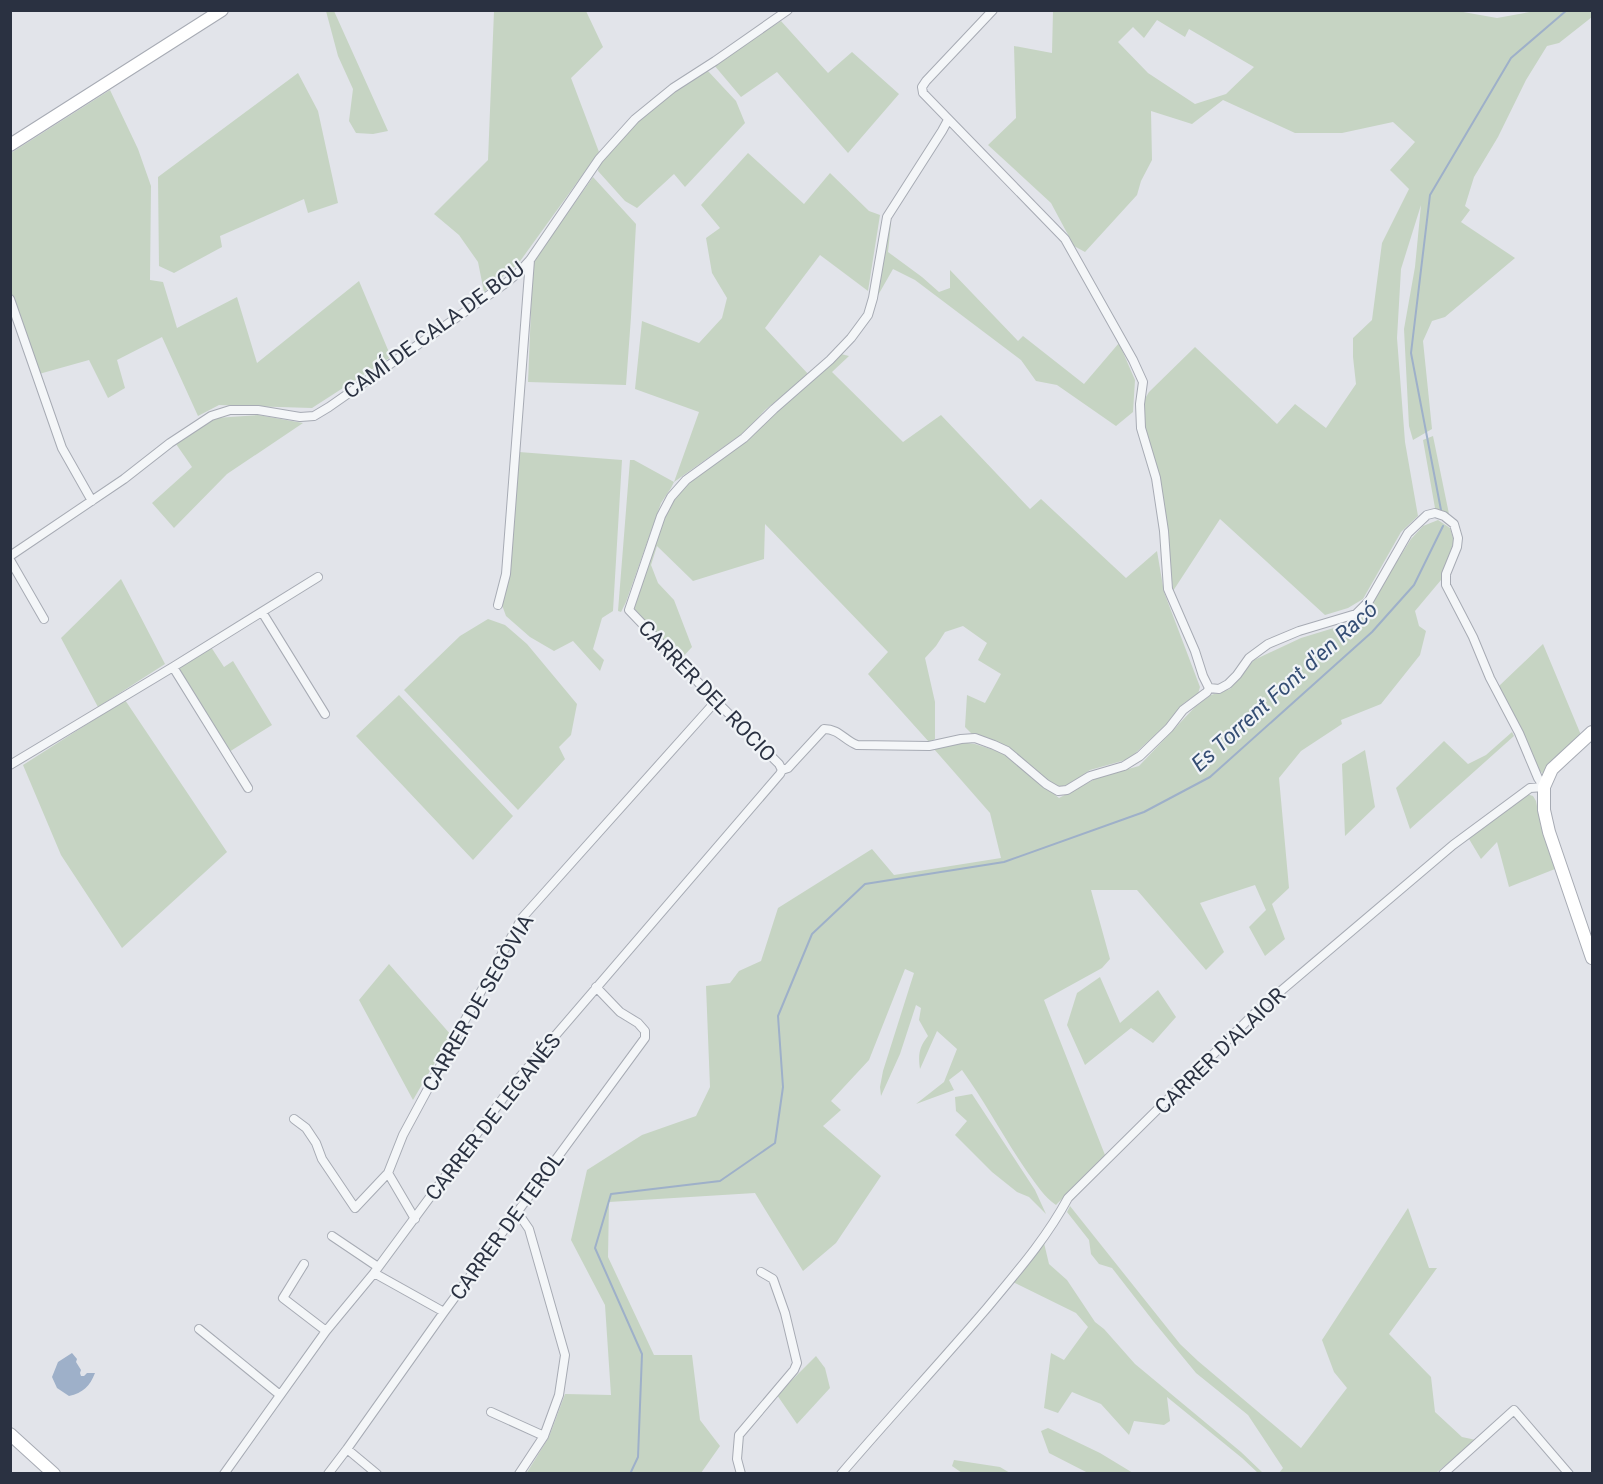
<svg xmlns="http://www.w3.org/2000/svg" width="1603" height="1484" font-family="Roboto,sans-serif">
  <style>
    .green { fill: #c6d4c3; fill-rule: evenodd }
    .water { fill: #9eb0c9 }
    .lines { fill: none; stroke-linecap: round; stroke-linejoin: round }
    .stream { stroke: #9eb0c9; stroke-width: 2 }
    .street-casing { stroke: #a7abb4; stroke-width: 10 }
    .secondary-casing { stroke: #a7abb4; stroke-width: 14 }
    .street { stroke: #f4f6f8; stroke-width: 8 }
    .secondary { stroke: #fff; stroke-width: 12 }
    .labels { text-anchor: middle; stroke-width: 4.5; stroke-linejoin: round; paint-order: stroke }
    .street-label { font-size: 21px; fill: #2a3141; stroke: #f1f4f7 }
    .water-label { font-size: 22px; font-style: italic; fill: #354e74; stroke: #f1f4f7 }
  </style>
  <rect width="100%" height="100%" fill="#e2e4ea"/>
  <path class="green" d="M1452 10 1497 18 1535 11H1592V17L1559 43 1547 46 1526 80 1498 137 1474 177 1465 206 1470 210 1461 222 1515 258 1445 317 1432 321 1423 341 1432 429 1413 440 1409 426 1404 329 1415 267 1421 205 1401 269 1397 338 1405 442 1418 516 1401 532 1363 599 1348 608 1325 615 1220 519 1173 591 1166 524 1145 432 1143 402 1149 392 1195 347 1277 424 1295 404 1326 428 1356 384 1353 357V338L1372 320 1382 243 1409 189 1390 170 1415 142 1393 122 1342 133H1295L1223 100 1192 124 1151 111 1152 160 1141 181 1137 195 1085 252 1074 246 1051 203 988 145 1016 118 1014 46 1052 53 1053 11ZM1157 20 1185 37 1189 29 1254 67 1226 94 1195 104 1148 73 1118 42 1133 27 1144 38Z
    M326 11H334L388 131 373 134 356 133 349 121 353 89 338 56Z
    M494 11H586L603 47 571 78 599 152 518 264 484 292 478 262 459 235 434 214 488 160Z
    M781 21 828 73 852 52 899 94 848 153 777 72 741 97 714 65Z
    M707 70 736 101 745 123 685 187 674 174 637 208 625 201 598 171 599 164 636 122 673 93Z
    M298 73 318 111 338 203 308 213 304 199 220 236 222 247 174 273 159 266 158 177Z
    M110 90 138 149 151 186 150 280 163 282 177 328 237 297 257 363 359 281 391 357 312 408 219 405 198 416 162 337 117 360 125 388 108 398 89 360 39 374 11 293V153Z
    M748 153 804 204 830 173 869 211 880 215 868 291 820 255 765 328 809 375 765 410 746 431 674 482 671 488 661 503 626 602 621 612 618 611 630 460H634L674 482 699 412 635 389 642 321 699 343 722 318 727 298 712 273 706 238 720 228 701 205Z
    M593 177 636 224 631 317 626 385 528 382 533 262Z
    M889 221 891 223 888 252 922 277 939 292 950 288V270L1018 341 1023 336 1084 384 1119 343 1135 380 1133 412 1116 426 1057 385 1036 381 1021 360 915 280 893 269 877 297Z
    M841 354 849 356 832 372 903 442 941 415 1030 509 1041 499 1126 578 1157 551 1164 592 1200 687 1198 694 1184 703 1170 721 1129 759 1090 770 1070 784 1059 787 1044 779 1018 755 972 734 965 727 967 695 985 703 1001 674 978 660 987 643 963 626 945 632 936 646 925 658 935 702V739L929 742 868 674 888 652 765 524 764 559 693 581 657 546 651 565 658 583 674 600 692 647 680 660 633 609 661 524 673 500 688 483 746 441 776 412Z
    M258 415 303 423 227 474 174 528 152 503 192 467 176 444 216 418Z
    M1433 436 1449 514 1435 508 1423 440Z
    M519 452 622 460 613 611 602 618 593 649 604 660 600 671 573 641 554 651 530 637 506 616 502 605Z
    M1438 520 1450 528 1454 541 1441 580 1415 611 1419 626 1426 631 1420 655 1381 704 1341 720 1342 724 1301 751 1279 778 1289 888 1272 904 1285 939 1265 956 1249 927 1266 910 1255 885 1200 903 1224 952 1206 970 1137 890H1091L1110 959 1102 968 1044 1000 1105 1155 1056 1205C1044 1197 1037 1185 1028 1173 1005 1140 986 1103 962 1070L949 1080 954 1090 916 1104 944 1082 957 1049 937 1031 920 1069C918 1055 919 1047 928 1036L919 1020 921 1008 916 1005 900 1054 881 1096 880 1087 883 1071 914 973 905 969 869 1060 831 1101 841 1110 823 1126 881 1176 836 1243 803 1271 755 1193 609 1202 608 1257 654 1355H692L700 1420 720 1446 701 1473 526 1474 549 1437 565 1394 611 1395 605 1305 571 1240 587 1170 642 1135 696 1116 710 1087 706 986 730 983 739 971 761 961 778 908 872 849 894 875 1001 858 990 813 934 749 960 742 975 744 1003 753 1059 798 1099 777 1139 766 1195 707 1211 695 1230 689 1254 660 1301 638 1360 620 1411 539 1423 526Z
    M121 579 165 664 98 707 61 638Z
    M488 619 505 625 527 644 577 704 571 735 559 747 565 759 518 810 404 690 460 636Z
    M1543 644 1581 735 1554 761 1543 774 1535 766 1499 686Z
    M211 647 224 667 233 661 272 725 229 752 177 668Z
    M399 695 513 816 473 860 356 736Z
    M125 700 227 852 122 948 61 855 23 765Z
    M1512 732 1514 736 1410 829 1396 788 1444 741 1468 764 1486 755Z
    M1365 750 1375 807 1345 836 1342 764Z
    M1527 794 1533 796 1536 801 1541 827 1555 869 1509 887 1497 842 1481 859 1469 839Z
    M389 964 451 1035 413 1100 359 1000Z
    M1100 977 1120 1023 1158 990 1176 1017 1153 1043 1131 1028 1085 1065 1067 1025 1077 993Z
    M972 1094 1035 1190 1046 1214 1029 1197 1017 1192 992 1172 955 1135 967 1121 956 1111 955 1097Z
    M1070 1206 1180 1344 1198 1361 1301 1448 1347 1388 1334 1372 1322 1340 1408 1208 1429 1268H1437L1389 1334 1431 1377 1435 1412 1462 1437 1476 1440 1436 1473H1279L1283 1468 1248 1415 1196 1373 1154 1322 1112 1268 1099 1264 1091 1254 1089 1240 1067 1212Z
    M1044 1243 1049 1264 1067 1280 1095 1322 1104 1329 1135 1364 1241 1452 1263 1473H1258L1242 1458 1167 1397 1170 1421 1164 1425 1134 1421 1129 1435 1101 1404 1072 1392 1058 1413 1044 1408 1051 1353 1064 1360 1088 1327 1076 1313 1013 1282Z
    M816 1356 825 1368 830 1388 797 1424 777 1395Z
    M1048 1428 1100 1453 1133 1473H1088L1049 1453 1041 1431Z
    M954 1460 1000 1467 1010 1473H962L952 1466Z"/>
  <path class="water" d="M72 1353 77 1359 76 1362 81 1370 80 1373 81 1376H84L87 1373H95C90 1386 83 1393 69 1396L57 1388 52 1377 58 1362Z"/>
  <g class="lines">
    <path class="stream" d="M1441 510 1411 353 1430 195 1511 58 1567 10
      M630 1474 638 1457 642 1354 595 1248 611 1194 720 1181 775 1143 783 1087 778 1016 812 934 865 884 1004 862 1144 812 1210 777 1372 632 1414 585 1443 526"/>
    <g class="street-casing">
      <path id="street" d="M993 10 926 81 922 87 923 93 1065 239 1133 360 1143 382 1140 404 1141 428 1156 478 1164 531 1168 589 1195 651 1203 676 1209 688 1219 689 1228 684 1237 675 1249 658 1268 644 1299 631 1356 614 1369 601 1408 533 1427 515 1435 513 1444 516 1454 524 1458 538 1457 547 1446 574V585L1473 637 1490 678 1519 733 1538 778 1544 787
        M10 299 62 448 92 501
        M10 556 124 479 170 443 211 416 230 410H258L300 417 314 416 329 407 506 283 518 273 530 260 599 159 635 119 673 88 715 61 788 10
        M10 560 44 619
        M498 605 506 574 530 260
        M262 612 325 714
        M173 667 248 788
        M10 765 173 667 318 577
        M782 770 788 768 824 729C839 729 844 740 857 745L929 746 961 739 975 738 994 745 1007 751 1046 784 1058 791 1067 790 1090 776 1124 766 1140 756 1169 728 1183 710 1207 692 1209 688
        M294 1119 306 1128 316 1143 322 1159 355 1208 388 1173 403 1135 465 1020 522 918 716 701
        M388 1173 415 1219
        M516 1213 520 1216 529 1229 565 1355 559 1395 544 1436 519 1474
        M332 1236 378 1267
        M304 1264 283 1298 326 1331
        M374 1273 444 1312
        M199 1329 280 1395
        M491 1412 544 1436
        M347 1449 377 1474
        M224 1474 326 1331 374 1273 512 1086 780 774 782 770 779 764 716 701 629 610 661 516 671 497 686 480 744 438 774 409 830 360 851 338 868 315 873 298 887 217 942 131 948 120
        M328 1474 347 1449 444 1312 645 1038V1031L638 1023 620 1012 596 987
        M741 1474 737 1459 739 1435 794 1370 797 1363 785 1313 773 1279 761 1272
        M841 1474C889 1418 939 1364 987 1308 1016 1273 1046 1239 1068 1198L1256 1012 1453 845 1530 788 1544 787
        M1443 1474 1514 1410 1569 1474"/>
    </g>
    <g class="secondary-casing">
      <path id="secondary" d="M10 145 222 10
        M1592 732 1552 769 1544 787V810L1549 832 1592 958
        M10 1434 54 1474"/>
    </g>
    <use href="#street" class="street"/>
    <use href="#secondary" class="secondary"/>
  </g>
  <g class="labels">
    <g class="street-label">
      <text transform="translate(434 330) rotate(-36)" y="7">CAMÍ DE CALA DE BOU</text>
      <text transform="translate(707 691) rotate(46)" y="7">CARRER DEL ROCIO</text>
      <text transform="translate(478 1003) rotate(-60)" y="7">CARRER DE SEGÒVIA</text>
      <text transform="translate(1220 1051) rotate(-44)" y="7">CARRER D'ALAIOR</text>
      <text transform="translate(493 1117) rotate(-52)" y="7">CARRER DE LEGANÉS</text>
      <text transform="translate(507 1226) rotate(-54)" y="7">CARRER DE TEROL</text>
    </g>
    <g class="water-label">
      <text transform="translate(1284 686) rotate(-42)" y="8">Es Torrent Font d'en Racó</text>
    </g>
  </g>
  <rect width="1603" height="1484" fill="none" stroke="#2a3141" stroke-width="24"/>
</svg>
